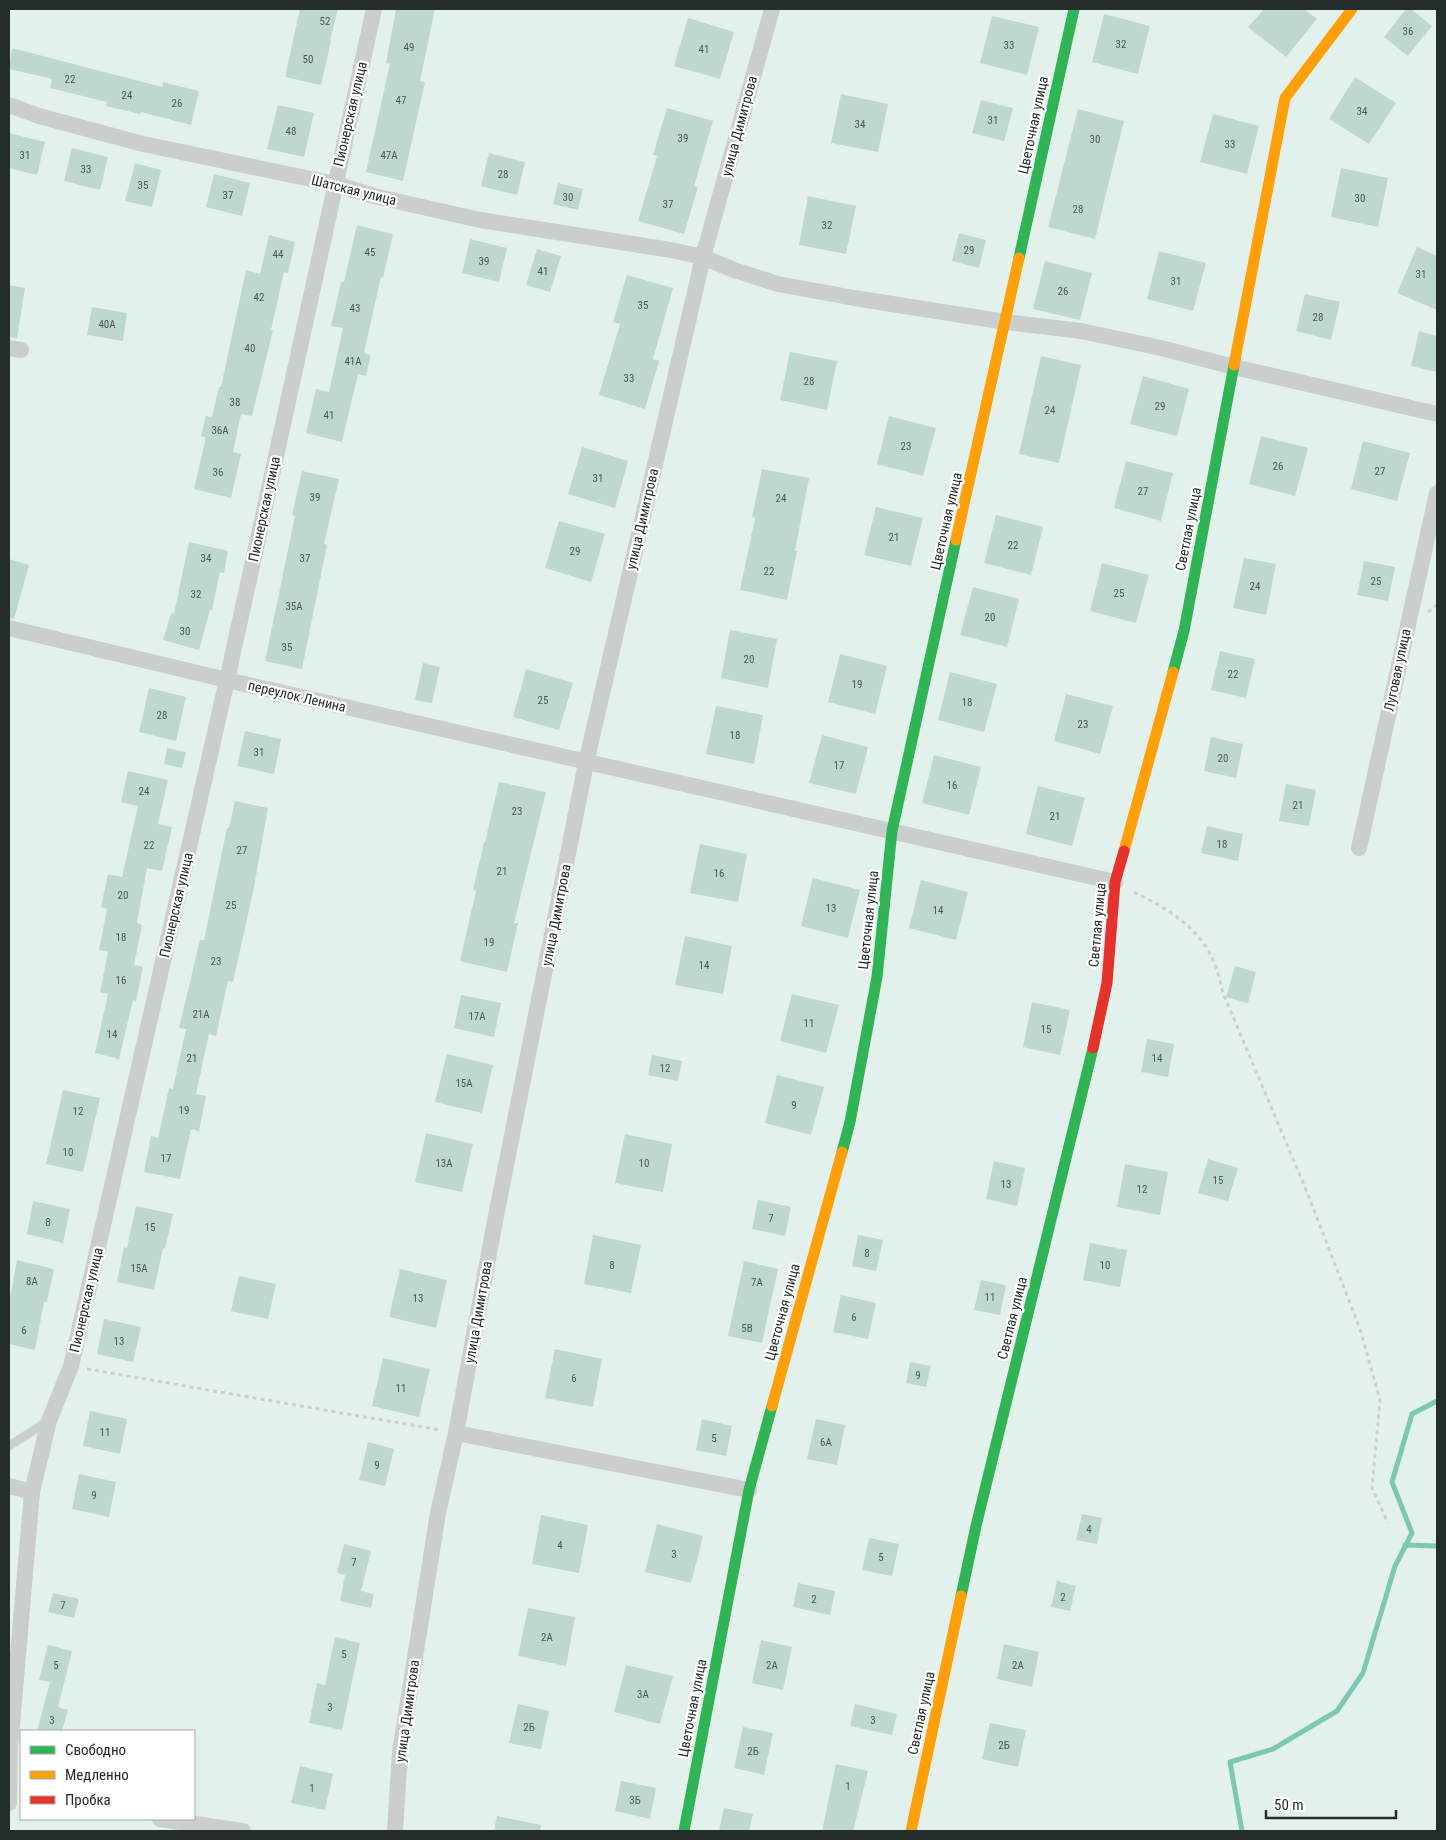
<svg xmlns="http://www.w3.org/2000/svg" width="1446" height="1840" font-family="'Roboto Condensed',sans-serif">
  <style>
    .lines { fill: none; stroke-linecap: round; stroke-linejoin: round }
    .stream { stroke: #7dc8b3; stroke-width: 5 }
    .building { fill: #bed8d0 }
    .path { stroke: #cacfcd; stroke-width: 3; stroke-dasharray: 4 4; stroke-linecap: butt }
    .lane { stroke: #cacecc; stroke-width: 9 }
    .street { stroke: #cacecc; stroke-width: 16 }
    .fast { stroke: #30b455; stroke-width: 11 }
    .slow { stroke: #ff9f0a; stroke-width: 11 }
    .jam { stroke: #e5322d; stroke-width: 11 }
    .labels { text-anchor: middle; stroke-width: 4.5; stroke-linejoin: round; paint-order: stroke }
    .number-label { font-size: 11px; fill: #4a5854 }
    .street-label { font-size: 14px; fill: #232d2a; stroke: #fff }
  </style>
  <rect width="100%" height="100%" fill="#e3f1ec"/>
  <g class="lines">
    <path class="stream" d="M1405 1545 1437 1546
      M1242 1831 1230 1762 1273 1749 1337 1711 1363 1673 1395 1566 1412 1533 1392 1482 1412 1414 1437 1401"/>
  </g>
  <path class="building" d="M300 9H338L330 41H331L321 85 285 77Z
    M396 9H435L420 81 425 82 403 181 366 172 390 64 386 63Z
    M1264 9H1304L1317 19 1286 57 1248 27Z
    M1406 9H1411L1432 26 1408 56 1384 37Z
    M1104 14 1150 26 1138 74 1092 62Z
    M992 16 1039 27 1027 75 980 63Z
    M688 18 734 32 720 79 674 66Z
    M12 48 162 87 163 82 199 91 191 125 141 112 140 114 106 106 107 102 50 88 52 79 9 69Z
    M1355 77 1396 103 1369 144 1329 119Z
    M841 94 888 104 878 152 831 143Z
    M981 100 1013 108 1004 141 972 133Z
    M278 105 314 113 304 157 267 149Z
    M667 108 713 121 694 186 698 187 684 234 638 221 657 156 653 155Z
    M1078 109 1124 121 1095 239 1048 227Z
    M1213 114 1259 126 1247 174 1200 162Z
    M9 133 45 142 37 175 9 168Z
    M72 148 108 157 100 190 64 181Z
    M489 153 525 162 517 195 481 186Z
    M135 163 161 170 152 207 125 201Z
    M1341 168 1388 178 1378 227 1331 217Z
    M214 174 250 183 242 216 206 207Z
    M558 183 583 189 578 210 553 204Z
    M808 196 856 206 846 254 799 245Z
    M357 225 393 234 383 278 381 277 364 353 371 355 366 376 358 374 342 442 306 433 316 389 329 392 343 328 331 326 341 282H344Z
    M959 233 986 240 979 268 952 261Z
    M269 235 295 242 288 273 284 272 271 330H273L252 416 241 414 233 452 241 454 231 498 194 489 206 437 201 436 206 416 212 417 219 387H221L246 270 260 274Z
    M470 239 507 248 499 282 462 273Z
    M1417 247 1437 256V310L1397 293Z
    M537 249 561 256 550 292 526 285Z
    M1159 251 1206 263 1193 311 1147 299Z
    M1045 261 1092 273 1080 320 1033 309Z
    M627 275 673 288 653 359 659 361 645 409 599 395 620 324 613 322Z
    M9 285 25 288 17 338 9 337Z
    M1305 294 1340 302 1331 340 1296 331Z
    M92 307 127 313 123 341 87 335Z
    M1419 331 1437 336V372L1411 366Z
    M790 352 837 361 827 410 780 400Z
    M1041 356 1081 365 1059 463 1019 454Z
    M1143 376 1189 389 1177 436 1130 424Z
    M889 416 936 428 923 476 877 464Z
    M1261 436 1308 448 1295 496 1249 484Z
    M1363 441 1410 453 1397 501 1351 489Z
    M582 447 628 461 615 508 568 494Z
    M1126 461 1173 473 1161 521 1114 508Z
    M762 469 809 478 795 551H797L787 600 740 590 755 518 752 517Z
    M302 471 339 479 324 544 327 545 302 669 265 661 295 516 292 515Z
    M876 507 923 518 911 566 864 555Z
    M996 515 1043 527 1031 575 984 563Z
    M559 521 605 534 591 582 545 568Z
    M189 542 228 551 224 573 220 572 212 610H210L199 650 163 640 171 613 174 614Z
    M1244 558 1276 564 1266 615 1233 608Z
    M9 559 29 565 14 619 9 618Z
    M1364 561 1395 567 1388 601 1357 595Z
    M1102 563 1149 575 1136 623 1090 611Z
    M973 587 1019 599 1007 647 960 635Z
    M730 630 777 639 768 688 721 678Z
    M1220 651 1255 659 1246 698 1211 690Z
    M840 654 887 666 875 714 828 702Z
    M423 663 440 667 432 703 415 700Z
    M526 669 573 683 559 730 513 717Z
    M950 672 997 684 984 732 938 720Z
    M149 688 186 697 176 741 139 732Z
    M1066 694 1113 706 1100 754 1054 741Z
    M716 706 763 715 754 764 706 754Z
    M245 731 281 739 274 774 237 766Z
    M822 735 868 747 856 794 809 783Z
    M1211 737 1243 744 1236 778 1204 771Z
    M167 748 186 752 182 768 164 764Z
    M934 755 981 767 969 815 922 803Z
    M128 771 168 780 158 824 172 827 162 871 147 868 137 923 142 925 134 965 143 967 136 1001 133 1000 119 1059 95 1053 108 994 100 992 108 952 99 950 107 909 101 907 108 874 122 877 138 806 121 802Z
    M499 782 546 792 514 923H518L507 972 460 961 476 891 473 890 484 842H485Z
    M1286 784 1316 790 1309 826 1279 821Z
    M1038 786 1085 798 1072 846 1026 834Z
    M235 801 268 808 253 892 233 982 228 981 216 1036 209 1034 196 1094 206 1096 199 1131 191 1129 180 1179 144 1172 151 1136 158 1138 169 1088 173 1089 186 1029 179 1028 200 940H204L227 828H229Z
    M1207 826 1243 834 1238 861 1201 853Z
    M700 844 747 854 738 902 690 893Z
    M813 878 860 890 848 938 801 926Z
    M921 880 968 892 956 940 909 928Z
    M685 936 732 946 723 994 675 985Z
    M1235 966 1256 972 1248 1003 1226 997Z
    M792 994 839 1005 826 1053 780 1041Z
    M461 995 501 1003 494 1037 454 1028Z
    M1032 1002 1070 1010 1060 1055 1023 1047Z
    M1147 1039 1174 1044 1168 1077 1141 1072Z
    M447 1054 493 1065 482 1113 435 1102Z
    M652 1055 682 1061 678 1081 648 1075Z
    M777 1075 824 1087 811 1135 765 1123Z
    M63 1090 100 1098 83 1172 46 1164Z
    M426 1133 473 1144 462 1192 415 1182Z
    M625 1134 672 1144 663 1192 615 1183Z
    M1208 1159 1238 1168 1228 1201 1198 1193Z
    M994 1161 1025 1168 1017 1206 986 1199Z
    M1125 1164 1168 1172 1160 1215 1117 1207Z
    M758 1200 791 1207 785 1236 752 1229Z
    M33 1201 70 1209 63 1243 27 1234Z
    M136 1206 173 1214 165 1249 163 1248 154 1290 117 1282 124 1247 127 1248Z
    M593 1235 641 1245 631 1293 584 1284Z
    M858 1235 883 1240 876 1271 852 1266Z
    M1090 1243 1127 1250 1120 1287 1083 1280Z
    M17 1260 54 1269 47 1302H44L35 1350 9 1344V1304Z
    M744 1261 778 1269 762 1343 728 1336Z
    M400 1269 447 1280 436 1328 389 1317Z
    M239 1276 276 1284 268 1319 231 1311Z
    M981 1280 1006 1285 1000 1315 974 1310Z
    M841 1295 876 1303 868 1339 833 1332Z
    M104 1319 141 1327 133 1362 97 1354Z
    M555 1349 602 1359 593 1407 545 1398Z
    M383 1358 430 1369 419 1417 372 1406Z
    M910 1362 931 1366 926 1387 906 1383Z
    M90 1411 127 1419 120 1454 83 1446Z
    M702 1419 732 1426 726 1456 696 1450Z
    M816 1419 845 1425 837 1465 807 1459Z
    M368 1442 394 1449 385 1486 359 1480Z
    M79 1474 116 1482 109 1517 72 1509Z
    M1082 1514 1102 1518 1097 1544 1076 1540Z
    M541 1515 588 1525 579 1573 532 1564Z
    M657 1524 703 1536 691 1583 645 1572Z
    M869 1538 899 1544 892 1576 862 1570Z
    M344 1544 371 1551 361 1591 374 1594 371 1608 340 1601 345 1575 337 1573Z
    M1057 1581 1076 1586 1070 1611 1051 1607Z
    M798 1583 835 1591 830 1615 793 1607Z
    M53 1593 79 1599 74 1618 48 1612Z
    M528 1608 575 1617 566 1666 518 1656Z
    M335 1637 360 1643 342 1730 309 1723 317 1683 325 1685Z
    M761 1640 792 1647 783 1690 752 1683Z
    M1004 1644 1039 1652 1032 1687 997 1679Z
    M48 1645 72 1651 58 1707 68 1710 62 1731H37L50 1682 39 1680Z
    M626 1665 673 1676 660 1724 614 1712Z
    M518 1704 549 1711 541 1749 509 1743Z
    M855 1704 897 1714 892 1735 850 1726Z
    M990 1723 1026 1730 1018 1767 982 1759Z
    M743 1727 773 1733 764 1775 734 1768Z
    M836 1764 868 1771 853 1831H822Z
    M300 1766 333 1774 325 1810 291 1803Z
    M621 1781 656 1788 650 1819 615 1811Z
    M724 1808 753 1814 749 1831H719Z
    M497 1816 541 1825 540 1831H494Z"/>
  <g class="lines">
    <path class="path" d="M1428 612 1437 605
      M1134 892C1166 908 1198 926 1213 960 1218 970 1220 982 1223 993L1307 1192 1360 1329 1380 1400 1372 1488 1388 1523
      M87 1369 440 1430"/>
    <path class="lane" d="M9 1446 48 1421"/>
    <path class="street" d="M9 105 39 116 143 144 335 184 374 196 480 220 671 250 703 257 734 270 778 284 854 298 1006 322 1081 331 1161 348 1234 367 1437 414
      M9 348 21 350
      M9 628 227 680 1115 882
      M1359 848 1437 493
      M456 1433 749 1490
      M9 1486 32 1492
      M9 1803 10 1748 32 1492 49 1421 71 1366 227 680 374 9
      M160 1819 243 1831
      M395 1831 400 1752 438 1513 456 1433 494 1226 586 763 703 257 772 9"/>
    <path class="fast" d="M1019 258 1074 9
      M1173 672 1184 631 1234 365
      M842 1152 850 1122 877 977 892 831 956 540
      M961 1596 976 1526 1093 1048
      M684 1831 749 1490 772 1406"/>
    <path class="slow" d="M1234 365 1285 98 1352 9
      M956 540 1019 258
      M1124 851 1173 672
      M772 1406 842 1152
      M911 1831 961 1596"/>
    <path class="jam" d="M1093 1048 1107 983 1115 882 1124 851"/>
  </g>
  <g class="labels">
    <g class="number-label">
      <text x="325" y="25">52</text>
      <text x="1408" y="35">36</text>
      <text x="1121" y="48">32</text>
      <text x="1009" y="49">33</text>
      <text x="409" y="51">49</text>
      <text x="704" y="53">41</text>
      <text x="308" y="63">50</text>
      <text x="70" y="83">22</text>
      <text x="127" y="99">24</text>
      <text x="401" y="104">47</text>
      <text x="177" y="107">26</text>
      <text x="1362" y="115">34</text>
      <text x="993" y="124">31</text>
      <text x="860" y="128">34</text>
      <text x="291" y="135">48</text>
      <text x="683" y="142">39</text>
      <text x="1095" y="143">30</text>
      <text x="1230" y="148">33</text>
      <text x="25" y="159">31</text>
      <text x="389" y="159">47А</text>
      <text x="86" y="173">33</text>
      <text x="503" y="178">28</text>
      <text x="143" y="189">35</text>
      <text x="228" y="199">37</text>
      <text x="568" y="201">30</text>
      <text x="1360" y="202">30</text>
      <text x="668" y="208">37</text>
      <text x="1078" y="213">28</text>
      <text x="827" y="229">32</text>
      <text x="969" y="254">29</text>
      <text x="370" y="256">45</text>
      <text x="278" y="258">44</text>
      <text x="484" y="265">39</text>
      <text x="543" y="275">41</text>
      <text x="1421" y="278">31</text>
      <text x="1176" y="285">31</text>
      <text x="1063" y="295">26</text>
      <text x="259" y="301">42</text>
      <text x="643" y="309">35</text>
      <text x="355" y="312">43</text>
      <text x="1318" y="321">28</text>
      <text x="107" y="328">40А</text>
      <text x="250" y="352">40</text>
      <text x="353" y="365">41А</text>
      <text x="629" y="382">33</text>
      <text x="809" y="385">28</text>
      <text x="235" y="406">38</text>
      <text x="1160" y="410">29</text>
      <text x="1050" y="414">24</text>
      <text x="329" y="419">41</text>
      <text x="220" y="434">36А</text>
      <text x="906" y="450">23</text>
      <text x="1278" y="470">26</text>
      <text x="1380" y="475">27</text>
      <text x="218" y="476">36</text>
      <text x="598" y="482">31</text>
      <text x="1143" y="495">27</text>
      <text x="315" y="501">39</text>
      <text x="781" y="502">24</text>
      <text x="894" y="541">21</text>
      <text x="1013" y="549">22</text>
      <text x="575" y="555">29</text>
      <text x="206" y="562">34</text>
      <text x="305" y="562">37</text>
      <text x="769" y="575">22</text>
      <text x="1376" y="585">25</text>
      <text x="1255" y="590">24</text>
      <text x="1119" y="597">25</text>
      <text x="196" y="598">32</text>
      <text x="294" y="610">35А</text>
      <text x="990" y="621">20</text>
      <text x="185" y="635">30</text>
      <text x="287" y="651">35</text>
      <text x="749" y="663">20</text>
      <text x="1233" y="678">22</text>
      <text x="857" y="688">19</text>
      <text x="543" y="704">25</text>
      <text x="967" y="706">18</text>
      <text x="162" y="719">28</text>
      <text x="1083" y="728">23</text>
      <text x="735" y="739">18</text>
      <text x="259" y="756">31</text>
      <text x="1223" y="762">20</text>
      <text x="839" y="769">17</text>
      <text x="952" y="789">16</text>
      <text x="144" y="795">24</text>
      <text x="1298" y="809">21</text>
      <text x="517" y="815">23</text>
      <text x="1055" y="820">21</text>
      <text x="1222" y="848">18</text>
      <text x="149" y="849">22</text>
      <text x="242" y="854">27</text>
      <text x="502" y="875">21</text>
      <text x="719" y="877">16</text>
      <text x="123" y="899">20</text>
      <text x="231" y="909">25</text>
      <text x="831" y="912">13</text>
      <text x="938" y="914">14</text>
      <text x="121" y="941">18</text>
      <text x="489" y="946">19</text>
      <text x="216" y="965">23</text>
      <text x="704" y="969">14</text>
      <text x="121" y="984">16</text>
      <text x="201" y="1018">21А</text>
      <text x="477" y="1020">17А</text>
      <text x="809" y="1027">11</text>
      <text x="1046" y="1033">15</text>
      <text x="112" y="1038">14</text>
      <text x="192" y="1062">21</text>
      <text x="1157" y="1062">14</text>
      <text x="665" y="1072">12</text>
      <text x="464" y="1087">15А</text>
      <text x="794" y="1109">9</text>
      <text x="184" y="1114">19</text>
      <text x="78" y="1115">12</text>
      <text x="68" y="1156">10</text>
      <text x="166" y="1162">17</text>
      <text x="444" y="1167">13А</text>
      <text x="644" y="1167">10</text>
      <text x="1218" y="1184">15</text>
      <text x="1006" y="1188">13</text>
      <text x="1142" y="1193">12</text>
      <text x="771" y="1222">7</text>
      <text x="48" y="1226">8</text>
      <text x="150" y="1231">15</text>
      <text x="867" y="1257">8</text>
      <text x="612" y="1269">8</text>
      <text x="1105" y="1269">10</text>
      <text x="139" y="1272">15А</text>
      <text x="32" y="1285">8А</text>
      <text x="757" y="1286">7А</text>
      <text x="990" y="1301">11</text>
      <text x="418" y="1302">13</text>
      <text x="854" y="1321">6</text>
      <text x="747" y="1332">5В</text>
      <text x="24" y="1334">6</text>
      <text x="119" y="1345">13</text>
      <text x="918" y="1379">9</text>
      <text x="574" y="1382">6</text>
      <text x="401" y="1392">11</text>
      <text x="105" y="1436">11</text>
      <text x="714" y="1442">5</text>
      <text x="826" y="1446">6А</text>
      <text x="377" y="1469">9</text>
      <text x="94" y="1499">9</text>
      <text x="1089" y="1533">4</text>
      <text x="560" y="1549">4</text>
      <text x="674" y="1558">3</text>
      <text x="881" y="1561">5</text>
      <text x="354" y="1566">7</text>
      <text x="1063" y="1601">2</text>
      <text x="814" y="1603">2</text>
      <text x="63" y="1609">7</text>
      <text x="547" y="1641">2А</text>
      <text x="344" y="1658">5</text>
      <text x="56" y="1669">5</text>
      <text x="772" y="1669">2А</text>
      <text x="1018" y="1669">2А</text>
      <text x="643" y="1698">3А</text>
      <text x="330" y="1711">3</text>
      <text x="52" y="1724">3</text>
      <text x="873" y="1724">3</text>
      <text x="529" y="1731">2Б</text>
      <text x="1004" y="1749">2Б</text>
      <text x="753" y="1755">2Б</text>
      <text x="848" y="1790">1</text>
      <text x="312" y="1792">1</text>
      <text x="635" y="1804">3Б</text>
    </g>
    <g class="street-label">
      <text transform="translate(350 114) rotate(-77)" y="5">Пионерская улица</text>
      <text transform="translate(1033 125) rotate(-78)" y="5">Цветочная улица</text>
      <text transform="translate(739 126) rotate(-75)" y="5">улица Димитрова</text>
      <text transform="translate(354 190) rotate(14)" y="5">Шатская улица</text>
      <text transform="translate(264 509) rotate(-78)" y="5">Пионерская улица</text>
      <text transform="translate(642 519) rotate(-77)" y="5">улица Димитрова</text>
      <text transform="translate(946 521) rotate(-77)" y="5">Цветочная улица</text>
      <text transform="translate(1188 529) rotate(-79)" y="5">Светлая улица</text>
      <text transform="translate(1397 670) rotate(-78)" y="5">Луговая улица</text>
      <text transform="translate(297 696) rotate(13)" y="5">переулок Ленина</text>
      <text transform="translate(176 905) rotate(-77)" y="5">Пионерская улица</text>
      <text transform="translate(556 915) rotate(-79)" y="5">улица Димитрова</text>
      <text transform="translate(868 920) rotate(-84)" y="5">Цветочная улица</text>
      <text transform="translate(1097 925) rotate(-85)" y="5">Светлая улица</text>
      <text transform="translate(86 1300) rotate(-77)" y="5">Пионерская улица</text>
      <text transform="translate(478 1312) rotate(-80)" y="5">улица Димитрова</text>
      <text transform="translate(782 1312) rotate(-75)" y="5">Цветочная улица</text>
      <text transform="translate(1012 1318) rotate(-76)" y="5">Светлая улица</text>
      <text transform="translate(692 1708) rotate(-79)" y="5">Цветочная улица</text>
      <text transform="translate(407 1711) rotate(-82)" y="5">улица Димитрова</text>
      <text transform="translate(921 1713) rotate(-78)" y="5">Светлая улица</text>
    </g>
  </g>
  <rect width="1446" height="1840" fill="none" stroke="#232d2a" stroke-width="20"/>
  <rect x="20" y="1730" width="175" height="90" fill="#ffffff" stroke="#a7abaa"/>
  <rect x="30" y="1746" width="25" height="8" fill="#30b455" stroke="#a7abaa"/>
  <text x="65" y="1755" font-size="15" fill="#232d2a">Свободно</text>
  <rect x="30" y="1771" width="25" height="8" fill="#ff9f0a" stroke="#a7abaa"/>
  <text x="65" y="1780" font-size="15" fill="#232d2a">Медленно</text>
  <rect x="30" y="1796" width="25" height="8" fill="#e5322d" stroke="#a7abaa"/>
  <text x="65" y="1805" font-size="15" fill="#232d2a">Пробка</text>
  <path d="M1266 1810v8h130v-8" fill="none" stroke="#232d2a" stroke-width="2.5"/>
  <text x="1274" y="1810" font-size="15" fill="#232d2a" stroke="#ffffff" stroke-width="4" paint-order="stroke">50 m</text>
</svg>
